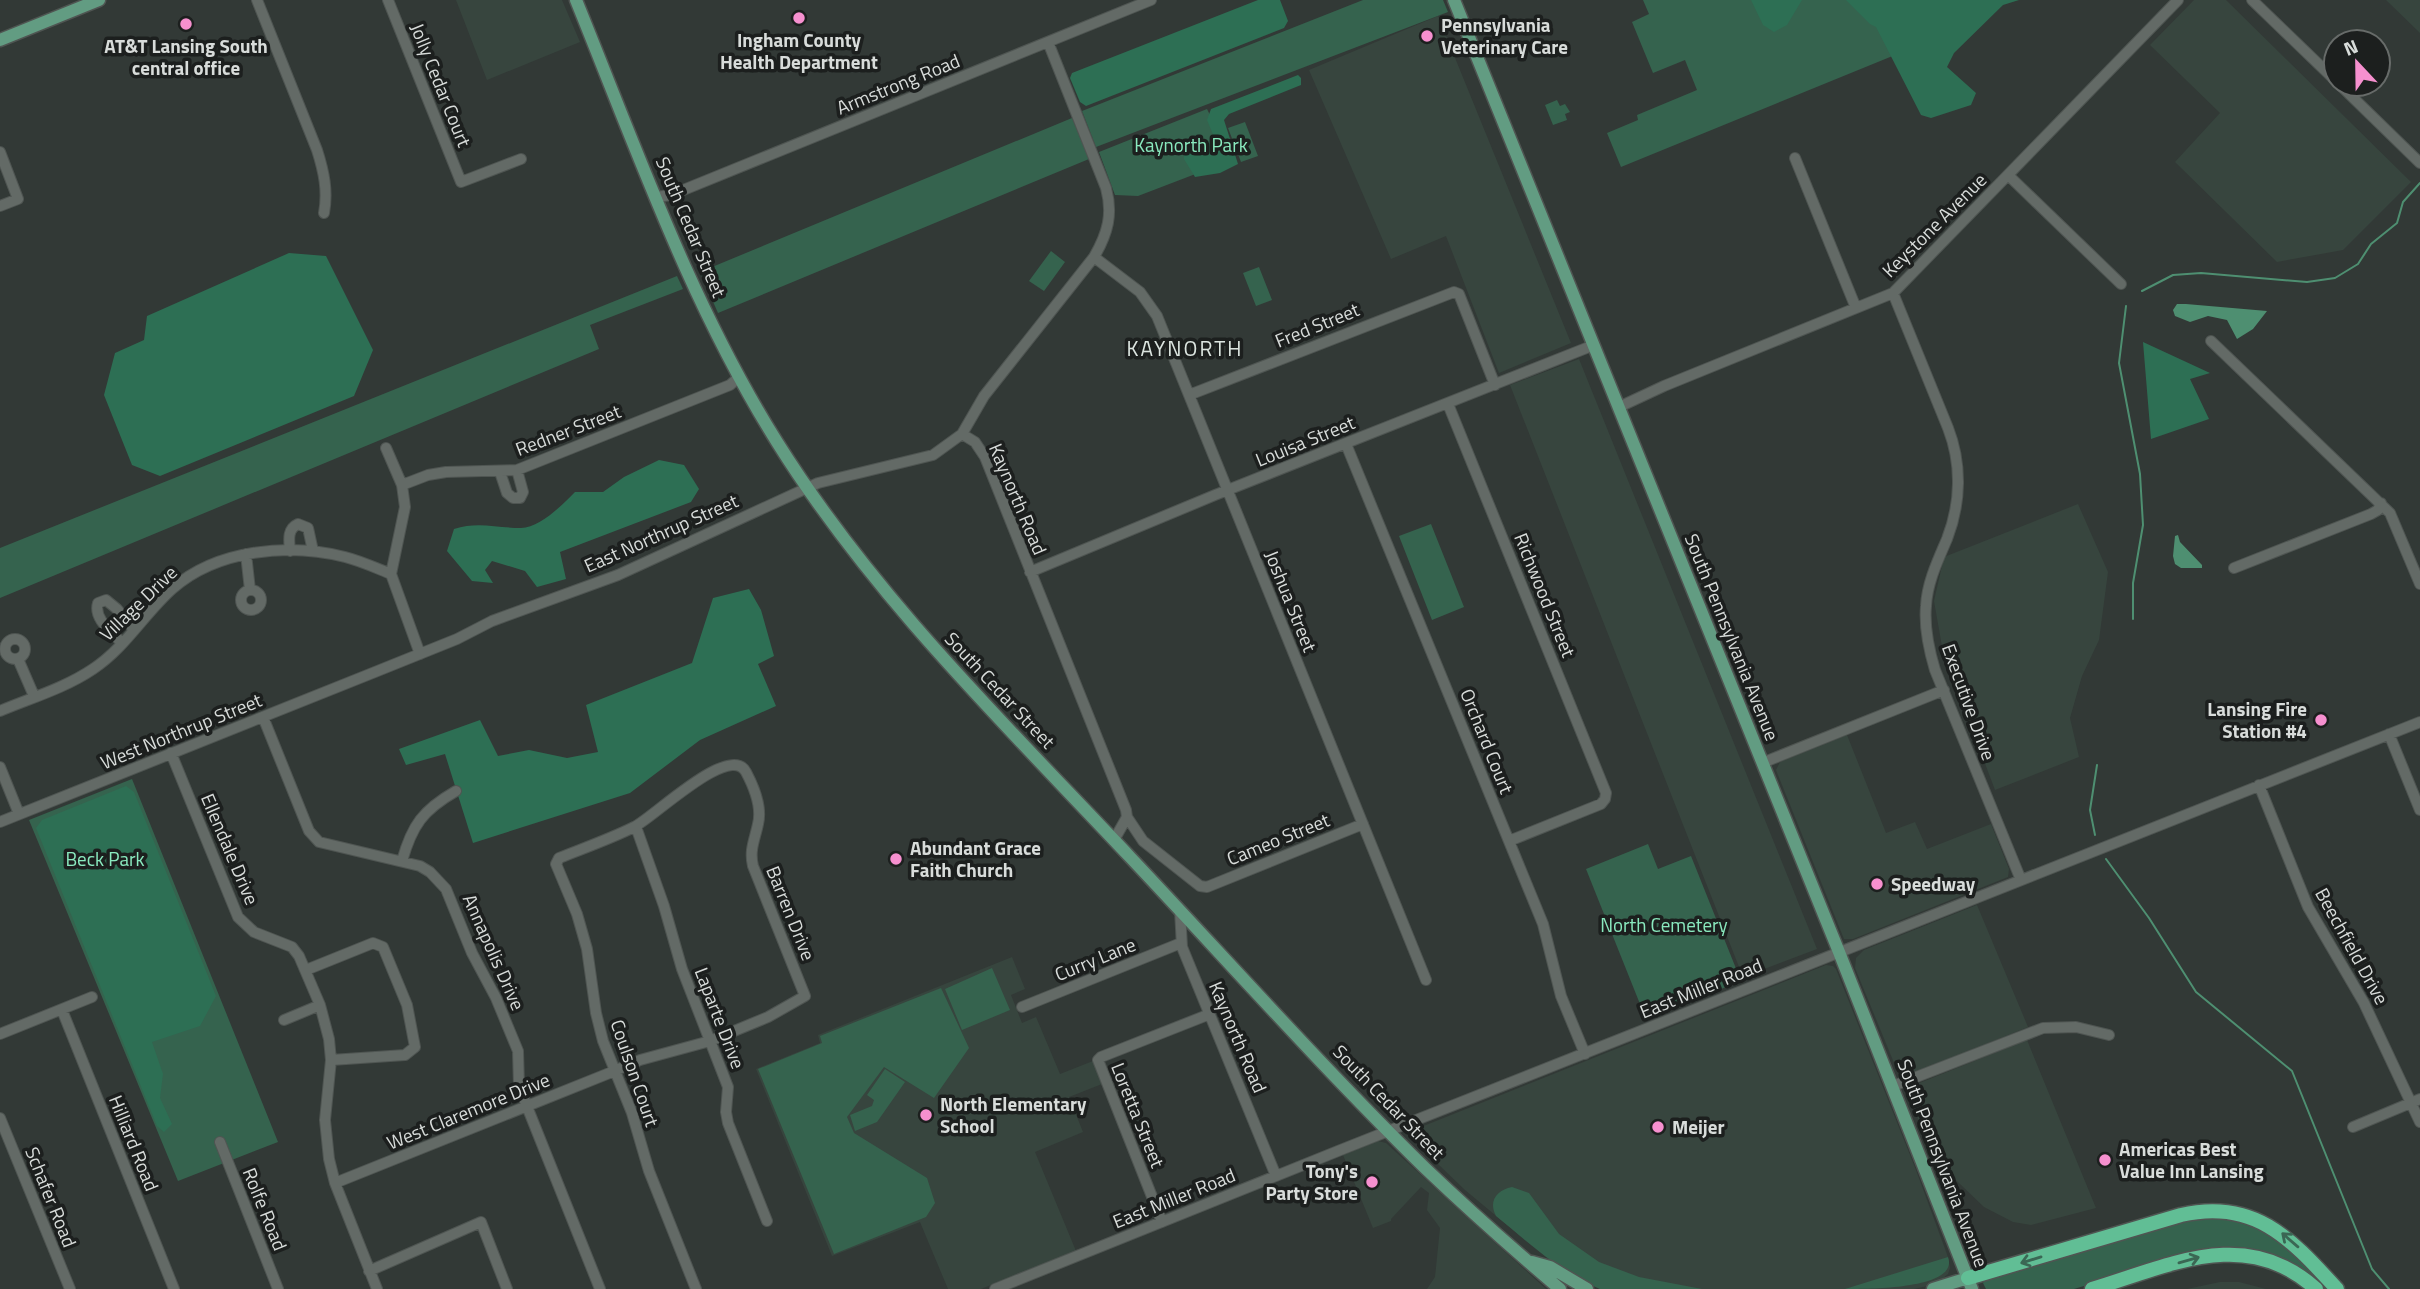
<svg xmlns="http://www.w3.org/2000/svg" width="2420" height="1289" font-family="'Titillium Web',sans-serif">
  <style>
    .built { fill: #37453e }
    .green { fill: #35634e }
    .forest { fill: #2d6f54 }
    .water { fill: #4e8f71 }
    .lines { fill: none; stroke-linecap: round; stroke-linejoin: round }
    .stream { stroke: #4e8f71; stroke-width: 2 }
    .minor-casing { stroke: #4f5552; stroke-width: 12 }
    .major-casing { stroke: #4f5552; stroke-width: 15 }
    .highway-casing { stroke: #4f5552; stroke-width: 17 }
    .minor { stroke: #636a66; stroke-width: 10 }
    .major { stroke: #629c82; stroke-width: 12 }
    .highway { stroke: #61be95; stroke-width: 14 }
    .oneway { stroke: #3b6754 }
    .poi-dot { fill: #f690cf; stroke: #1c1f1e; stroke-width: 2.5 }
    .labels { text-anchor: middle; stroke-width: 7; stroke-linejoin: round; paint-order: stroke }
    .poi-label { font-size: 19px; font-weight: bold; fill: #d8dcda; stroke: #1c1f1e; text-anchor: start }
    .street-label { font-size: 19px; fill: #d8dcda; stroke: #1c1f1e }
    .park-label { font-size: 19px; fill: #8aeabf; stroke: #1c1f1e }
    .neighbourhood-label { font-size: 21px; letter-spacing: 2px; fill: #dce5e0; stroke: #1c1f1e }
  </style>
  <rect width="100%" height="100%" fill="#323936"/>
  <path class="built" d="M456 0H562L580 42 487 80Z
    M2194 0H2226L2411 182 2343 250 2277 262 2175 162 2220 113 2150 45Z
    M2386 0H2420V33Z
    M1438 16 1571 343 1499 373 1446 236 1391 259 1309 70Z
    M1579 359 1817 949 1743 977 1510 385Z
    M2078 504 2108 572 2099 640 2082 676 2070 718 2079 757 1995 790 1943 652 1934 601 1944 557Z
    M1847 735 1886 833 1915 822 1927 849 1991 824 2009 869 2008 877 1853 939H1844L1776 770 1780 762Z
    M1977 905 2028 1027 1907 1076 1899 1075 1855 968 1856 958 1864 950Z
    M1012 957 1025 989 1011 995 1022 1023 1036 1017 1060 1074 1093 1061 1102 1084 1069 1097 1083 1132 1035 1152 1076 1251 981 1289H948L920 1222 832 1256 756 1069 820 1043 818 1035Z
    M1826 965 1833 966 1836 969 1916 1170 1948 1257 1950 1268 1948 1274 1936 1284 1914 1289H1600L1531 1245 1465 1190 1412 1139V1134L1421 1127Z
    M2027 1040 2096 1208 2031 1225 2013 1222 1984 1207 1936 1161 1906 1090 1912 1086Z
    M1378 1141 1386 1143 1546 1289H1427L1435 1277 1440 1228 1427 1210 1429 1193 1421 1187 1391 1219V1221L1373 1228 1343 1155Z
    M2220 1282H2239L2266 1289H2187Z"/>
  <path class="green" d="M1363 0H1443L1448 12 1096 147 1082 111Z
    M1643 0H1872L1895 55 1621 167 1607 133 1638 120 1637 115 1697 90 1685 60 1653 73 1632 22 1649 14Z
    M1557 100 1560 106 1565 104 1570 112 1565 114 1567 120 1553 125 1545 105Z
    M1207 109 1232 160 1138 196 1115 195 1099 152Z
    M1072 118 1089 159 718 313 700 272Z
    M1245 122 1258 156 1241 162 1228 128Z
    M1051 251 1065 262 1044 291 1029 281Z
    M1259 267 1272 300 1256 306 1243 273Z
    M677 276 683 289 590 325 599 349 0 598V548Z
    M1431 524 1464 607 1432 620 1399 536Z
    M132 779 278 1142 178 1181 29 820Z
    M1648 844 1658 869 1691 856 1741 981 1646 1019 1586 869Z
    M992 968 1010 1010 962 1030 945 989Z
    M941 988 969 1048 934 1098 884 1067 847 1117 854 1133 927 1178 935 1203 926 1217 834 1254 758 1069 822 1043 820 1036Z
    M885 1069 905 1082 877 1122 855 1131 850 1115 872 1106 874 1100 867 1095Z
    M1512 1187 1529 1193 1559 1234 1599 1262 1639 1277 1702 1289H1600C1560 1273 1528 1242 1496 1216 1488 1201 1497 1190 1512 1187Z
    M2200 1217 2239 1219 2278 1236 2331 1289H2323L2295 1267 2183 1256 2074 1289H1986L1983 1283 1986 1279Z
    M1948 1257C1960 1289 1870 1289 1845 1289Z"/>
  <path class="forest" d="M1258 0H1280L1288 21 1284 28 1086 106 1080 102 1070 78 1072 73Z
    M1747 0H1802L1787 25 1774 32 1763 25 1751 0Z
    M1846 0H2019L2003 5 1954 53 1947 67 1976 93 1971 105 1931 118 1921 115 1876 27 1870 24Z
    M1298 75 1301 78V85L1229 114 1224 120 1238 164 1220 173 1195 177 1184 159V141L1197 135 1214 145 1217 144 1207 120 1211 109Z
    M289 253 326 256 373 350 354 396 160 476 132 465 104 395 115 353 144 340 147 316Z
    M2143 342 2210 373 2190 379 2209 419 2151 439Z
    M659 460 684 465 699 489 691 502 560 552 566 579 537 587 525 571 492 561 485 570 493 583 472 581 447 551 454 529C478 521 497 528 521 528 540 528 563 504 575 492H603L624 477Z
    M749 589 761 610 774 656 758 664 776 706 700 740 630 793 473 843 445 754 406 765 399 749 480 720 498 756 529 750 567 758 598 752 586 705 692 663 713 598Z
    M126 786 134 792 216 996 200 1026 152 1042 163 1074 160 1098 172 1124 164 1132 157 1126 36 828 42 820Z"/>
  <path class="water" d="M2177 304H2186L2267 311 2253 329 2237 339 2227 320 2208 316 2190 322 2175 316 2173 310Z
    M2178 535 2180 542 2202 565V568H2181L2175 564 2173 556 2175 536Z"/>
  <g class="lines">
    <path class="stream" d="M2142 291 2173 275 2201 273 2307 282 2335 278 2358 264 2371 244 2397 223 2403 202 2420 183
      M2126 306 2119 363 2140 474 2143 525 2133 583V619
      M2095 835 2090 810 2097 765
      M2106 859 2149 918 2196 992 2292 1071 2372 1269 2389 1289"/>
    <g class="minor-casing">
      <path id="minor" d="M257 0 317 150C324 172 328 191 324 213
        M388 0 461 182 521 159
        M2252 0 2336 81
        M2339 84 2420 163
        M0 152 18 199 0 206
        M1795 158 1856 308
        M2008 175 2121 284
        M656 197 671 195 1151 0
        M1094 257 1140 292 1157 316 1426 980
        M1893 293 1948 428C1962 464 1961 503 1947 539 1938 560 1927 583 1926 606 1924 628 1929 650 1935 670L2021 880
        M2211 341 2390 513 2420 584
        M1189 395 1454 292 1459 294 1495 385
        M1448 404 1606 793 1605 799 1601 804 1509 841
        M1619 407 1664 386 1893 293 2178 0
        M962 434 975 442 985 457 1126 810 1127 817 1114 840
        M1346 444 1543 924 1561 996 1585 1054
        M386 448 402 485 405 507 391 574 420 654
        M500 472 507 493 513 498H520L523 492 517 470
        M402 485 428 475 446 472 517 470 730 385 739 377
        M290 551C289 540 287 529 298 524L308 528 313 551
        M246 554 250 590
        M2234 568 2371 514 2378 510 2381 503
        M1030 572 1215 495 1594 345
        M241 600a10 10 0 1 1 20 0a10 10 0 1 1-20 0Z
        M5 649a10 10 0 1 1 20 0a10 10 0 1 1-20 0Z
        M122 643C112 632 93 619 98 603L106 600 117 609 134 630
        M18 659 34 696
        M0 711C31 698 65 688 93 669 125 648 144 614 172 589 217 549 289 543 345 557 361 561 376 568 391 574
        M263 717 309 831 319 842 420 866 430 872 446 889 472 953 496 998 518 1051 519 1086 524 1099 600 1289
        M2389 734 2420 810
        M171 753 238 917 254 932 292 947 299 956 320 1005 329 1039 331 1060 325 1120 329 1159 335 1183 377 1289
        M1762 763 1944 690
        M0 767 19 814
        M2259 785 2308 907 2364 1003 2420 1122
        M1127 817 1143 841 1200 886 1207 887 1363 824
        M0 822 375 672 457 639 492 621 618 575 818 483 933 455 962 434 984 396 1094 257C1108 233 1113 214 1106 188L1048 42
        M636 827 664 906 682 969 728 1087 726 1112 728 1123 767 1221
        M402 861C412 825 423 810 456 791
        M1180 910 1182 947 1276 1176
        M306 970 373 943 383 947 407 1005 415 1047 405 1055 331 1060
        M1022 1007 1181 943
        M62 1010 174 1289
        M284 1020 320 1005
        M0 1034 92 997
        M1893 1086 2043 1028 2076 1027 2109 1035
        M0 1118 70 1289
        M2353 1127 2420 1099
        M220 1142 278 1289
        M335 1183 607 1074 640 1060 710 1041 768 1017 805 996 753 866C749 850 755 839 758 824 762 808 754 787 746 772 730 742 653 818 634 827 610 839 584 848 559 858L556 864 577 914 587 949 596 1013 603 1041 632 1113 649 1171 696 1289
        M1162 1222 1098 1060 1101 1057 1210 1014
        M369 1271 481 1222 507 1289
        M995 1289 1338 1151 2420 722"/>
    </g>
    <g class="major-casing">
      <path id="major" d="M576 0C637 150 691 305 777 442 874 597 1005 724 1130 857 1228 961 1323 1068 1425 1168 1469 1210 1514 1250 1560 1289
        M1454 0 1839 952 1972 1289
        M0 40 99 0
        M1532 1262 1550 1267 1587 1289
        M1933 1289 1968 1278"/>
    </g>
    <g class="highway-casing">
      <path id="highway" d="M1968 1278 2181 1215C2255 1198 2291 1239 2337 1289
        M2092 1289C2169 1266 2246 1225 2316 1289"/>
    </g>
    <use href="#minor" class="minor"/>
    <use href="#major" class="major"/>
    <use href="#highway" class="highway"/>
  </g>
  <defs><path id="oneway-shaft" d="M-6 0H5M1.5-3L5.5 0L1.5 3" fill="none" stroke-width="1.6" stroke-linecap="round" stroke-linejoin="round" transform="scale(1.75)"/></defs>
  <g class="oneway">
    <use href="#oneway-shaft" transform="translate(2290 1240) rotate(-139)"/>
    <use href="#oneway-shaft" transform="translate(2031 1260) rotate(163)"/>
    <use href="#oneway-shaft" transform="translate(2189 1260) rotate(-16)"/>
  </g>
  <g class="poi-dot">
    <circle cx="799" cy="18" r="7"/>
    <circle cx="186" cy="24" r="7"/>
    <circle cx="1427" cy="36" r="7"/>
    <circle cx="2321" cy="720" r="7"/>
    <circle cx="896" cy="859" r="7"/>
    <circle cx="1877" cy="884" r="7"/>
    <circle cx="926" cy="1115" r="7"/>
    <circle cx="1658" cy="1127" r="7"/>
    <circle cx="2105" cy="1160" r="7"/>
    <circle cx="1372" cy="1182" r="7"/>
  </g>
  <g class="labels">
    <g class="poi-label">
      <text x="1441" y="32">Pennsylvania<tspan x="1441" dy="22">Veterinary Care</tspan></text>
      <text x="799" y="47" text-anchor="middle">Ingham County<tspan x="799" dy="22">Health Department</tspan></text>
      <text x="186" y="53" text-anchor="middle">AT&amp;T Lansing South<tspan x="186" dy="22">central office</tspan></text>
      <text x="2307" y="716" text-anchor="end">Lansing Fire<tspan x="2307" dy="22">Station #4</tspan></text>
      <text x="910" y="855">Abundant Grace<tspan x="910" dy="22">Faith Church</tspan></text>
      <text x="1891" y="891">Speedway</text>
      <text x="940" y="1111">North Elementary<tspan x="940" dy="22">School</tspan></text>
      <text x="1672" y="1134">Meijer</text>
      <text x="2119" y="1156">Americas Best<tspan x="2119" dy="22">Value Inn Lansing</tspan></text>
      <text x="1358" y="1178" text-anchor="end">Tony's<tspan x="1358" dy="22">Party Store</tspan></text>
    </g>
    <g class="street-label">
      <text transform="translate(898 84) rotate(-22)" y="7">Armstrong Road</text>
      <text transform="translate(441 85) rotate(68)" y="7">Jolly Cedar Court</text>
      <text transform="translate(1934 225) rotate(-45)" y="7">Keystone Avenue</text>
      <text transform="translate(691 227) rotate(67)" y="7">South Cedar Street</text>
      <text transform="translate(1317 325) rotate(-22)" y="7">Fred Street</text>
      <text transform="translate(568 430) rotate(-21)" y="7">Redner Street</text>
      <text transform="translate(1305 441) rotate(-22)" y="7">Louisa Street</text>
      <text transform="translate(1018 499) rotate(67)" y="7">Kaynorth Road</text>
      <text transform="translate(661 533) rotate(-24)" y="7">East Northrup Street</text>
      <text transform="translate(1545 595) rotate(68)" y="7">Richwood Street</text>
      <text transform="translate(1291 601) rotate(68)" y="7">Joshua Street</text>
      <text transform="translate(138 603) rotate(-44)" y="7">Village Drive</text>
      <text transform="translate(1732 637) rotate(68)" y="7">South Pennsylvania Avenue</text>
      <text transform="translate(1000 690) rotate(47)" y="7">South Cedar Street</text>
      <text transform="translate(1969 702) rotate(70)" y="7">Executive Drive</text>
      <text transform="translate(181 731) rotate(-22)" y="7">West Northrup Street</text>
      <text transform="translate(1487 741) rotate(68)" y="7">Orchard Court</text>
      <text transform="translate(1278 839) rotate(-22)" y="7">Cameo Street</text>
      <text transform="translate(230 849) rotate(67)" y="7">Ellendale Drive</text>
      <text transform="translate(791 913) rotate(68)" y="7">Barren Drive</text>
      <text transform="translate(2352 946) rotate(61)" y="7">Beechfield Drive</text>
      <text transform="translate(494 952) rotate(66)" y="7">Annapolis Drive</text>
      <text transform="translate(1095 959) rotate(-22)" y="7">Curry Lane</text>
      <text transform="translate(1701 988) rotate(-22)" y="7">East Miller Road</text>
      <text transform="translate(720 1018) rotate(69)" y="7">Laparte Drive</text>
      <text transform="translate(1238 1037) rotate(67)" y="7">Kaynorth Road</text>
      <text transform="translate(635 1073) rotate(71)" y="7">Coulson Court</text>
      <text transform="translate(1389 1102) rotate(46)" y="7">South Cedar Street</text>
      <text transform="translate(468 1111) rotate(-22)" y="7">West Claremore Drive</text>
      <text transform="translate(1138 1115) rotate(68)" y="7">Loretta Street</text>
      <text transform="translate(134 1143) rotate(68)" y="7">Hilliard Road</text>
      <text transform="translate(1943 1163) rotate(69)" y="7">South Pennsylvania Avenue</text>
      <text transform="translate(51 1197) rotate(68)" y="7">Schafer Road</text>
      <text transform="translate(1174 1198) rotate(-22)" y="7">East Miller Road</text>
      <text transform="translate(265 1209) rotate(68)" y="7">Rolfe Road</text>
    </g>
    <g class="park-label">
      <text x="1191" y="152">Kaynorth Park</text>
      <text x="105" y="866">Beck Park</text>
      <text x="1664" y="932">North Cemetery</text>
    </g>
    <g class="neighbourhood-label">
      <text x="1185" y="356">KAYNORTH</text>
    </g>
  </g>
  <g transform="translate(2357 63) rotate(338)"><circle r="33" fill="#1c1f1e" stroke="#676b69" stroke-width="2"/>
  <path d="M0-5L12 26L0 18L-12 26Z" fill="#f690cf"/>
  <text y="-10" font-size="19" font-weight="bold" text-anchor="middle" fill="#d8dcda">N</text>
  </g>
</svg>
